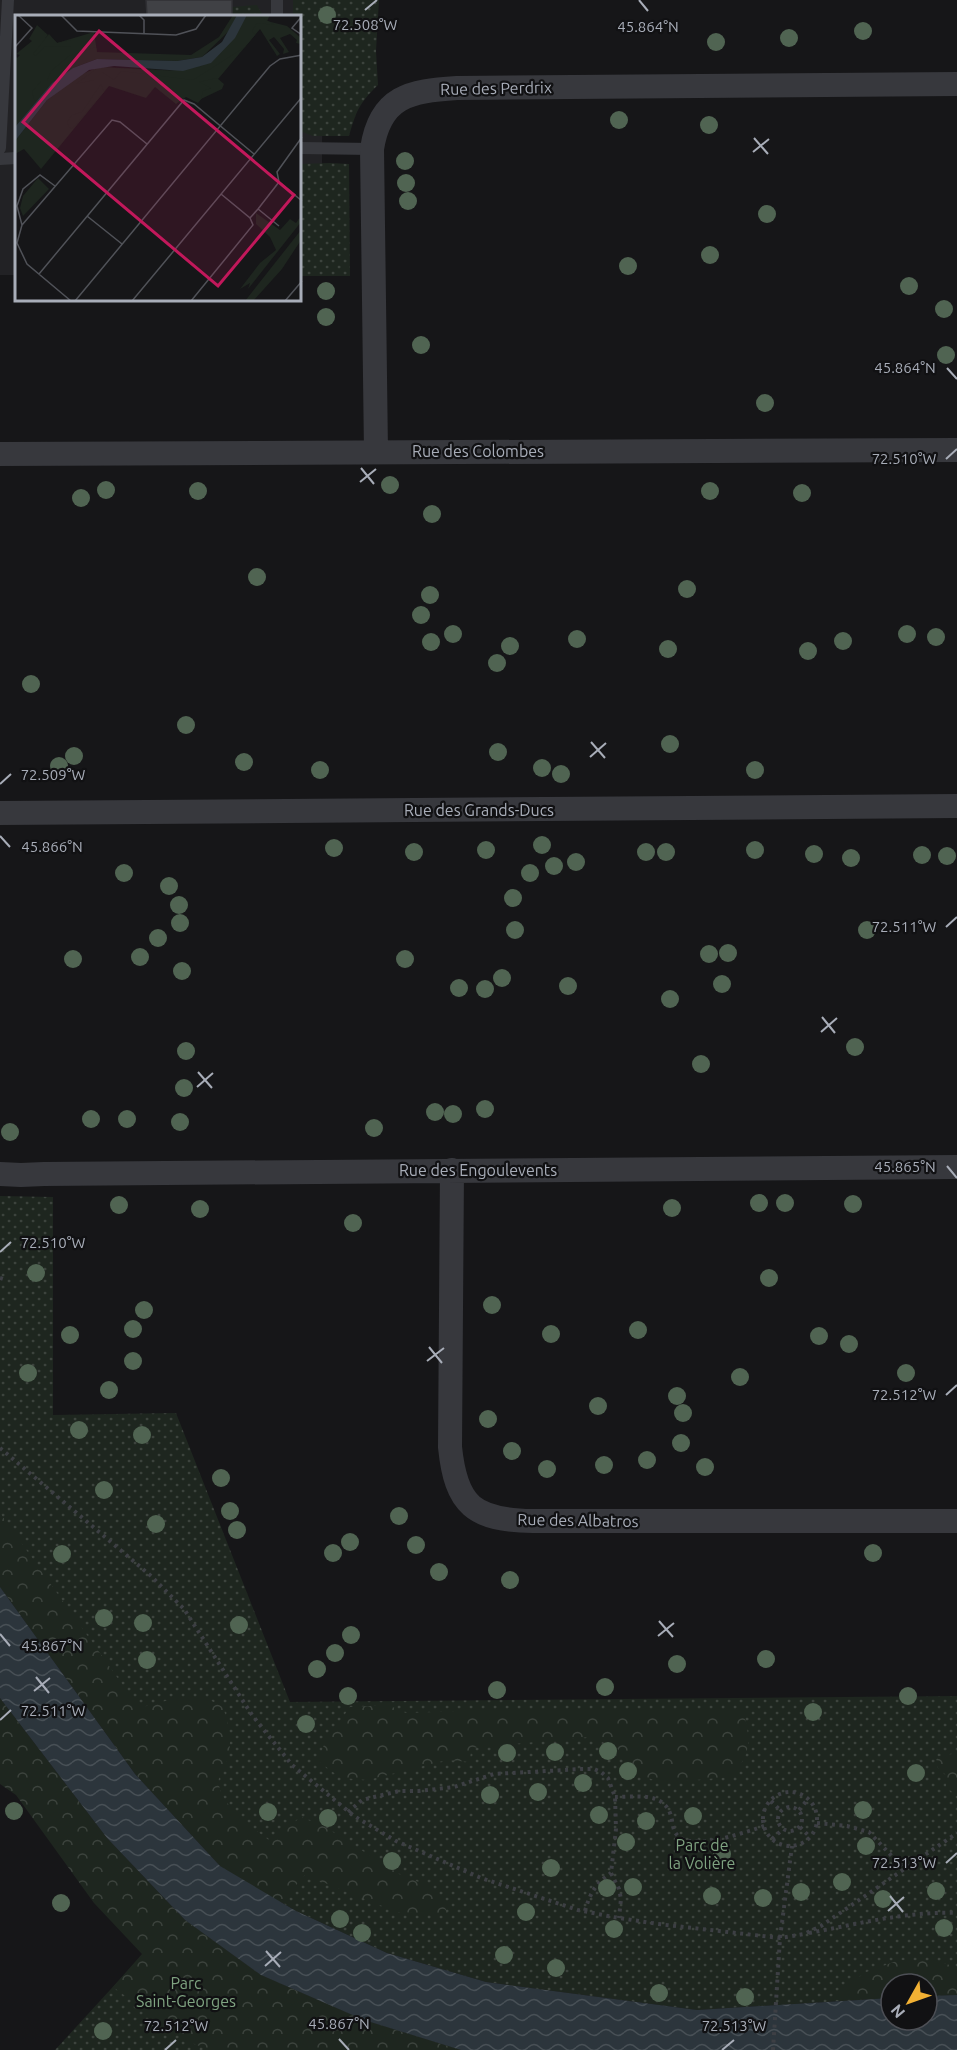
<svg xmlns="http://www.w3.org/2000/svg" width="957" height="2050" font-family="Ubuntu,sans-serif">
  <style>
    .built { fill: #222225 }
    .grass { fill: url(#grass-dots) }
    .forest { fill: url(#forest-crowns) }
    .water { fill: url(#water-waves) }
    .building { fill: #404145; stroke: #303034; stroke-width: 1.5 }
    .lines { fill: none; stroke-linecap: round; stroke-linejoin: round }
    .path { stroke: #3d3f44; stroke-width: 4; stroke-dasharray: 3 4.5; stroke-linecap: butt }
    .service { stroke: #37383d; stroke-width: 12 }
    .minor { stroke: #37383d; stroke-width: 24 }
    .tree { fill: #506452 }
    .ticks { fill: none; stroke: #a8adb8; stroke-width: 2 }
    .labels { text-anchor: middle; stroke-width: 4.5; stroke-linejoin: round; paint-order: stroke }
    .street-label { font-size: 16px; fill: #a8adb8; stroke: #111113 }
    .park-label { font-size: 16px; fill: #7fa381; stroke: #111113 }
    .inset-road { fill: none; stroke: #505258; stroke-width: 1.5 }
    .view { fill: #c2185b; fill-opacity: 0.15; stroke: #c2185b; stroke-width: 3 }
    .inset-edge { fill: none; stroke: #a8adb8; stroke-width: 3 }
    .ticks-label { font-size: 15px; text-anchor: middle; fill: #a8adb8; stroke: #111113; stroke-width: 4.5; stroke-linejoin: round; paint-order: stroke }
  </style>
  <defs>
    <pattern id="grass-dots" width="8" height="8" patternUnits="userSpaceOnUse" patternTransform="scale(1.5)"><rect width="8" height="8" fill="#1e261f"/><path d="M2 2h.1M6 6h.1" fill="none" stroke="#3c433d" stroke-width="1.8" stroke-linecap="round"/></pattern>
    <pattern id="forest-crowns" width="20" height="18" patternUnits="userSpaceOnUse" patternTransform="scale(1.5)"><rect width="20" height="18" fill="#1e261f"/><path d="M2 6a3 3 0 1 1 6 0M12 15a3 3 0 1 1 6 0" fill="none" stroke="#3c433d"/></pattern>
    <pattern id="water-waves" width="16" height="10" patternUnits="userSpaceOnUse" patternTransform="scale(1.5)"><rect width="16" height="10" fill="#2c353c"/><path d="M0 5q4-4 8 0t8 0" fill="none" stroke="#485056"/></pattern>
  </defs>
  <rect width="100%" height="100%" fill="#161618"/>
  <path class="built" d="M0 0H323L322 163 300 276V16H16V275H0Z"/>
  <path class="grass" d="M293 0H379L376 51 378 85C359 103 356 112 349 136H313L300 131V16H293Z
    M257 5 263 16H232V7Z
    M330 163 349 164 350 276H300V164Z
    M0 1196 53 1197V1415L176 1413 290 1702 957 1696V1995L927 1996V1984H891V1998L697 2010 486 1982 387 1953 296 1911 220 1866 0 1587Z
    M185 1920 261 1975 364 2020 461 2050H55L143 1954Z"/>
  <path class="forest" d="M0 1513 139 1708 180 1697H204L223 1707C229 1726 233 1742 227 1761 225 1767 220 1772 219 1778 215 1802 253 1828 270 1841L301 1817 325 1827 399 1874 426 1885 443 1904 449 1915 397 1912 305 1875 280 1903 220 1866 135 1774 0 1587Z
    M0 1698 107 1838 185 1920 261 1975 364 2020 461 2050H209L187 2041 113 1987 142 1954 94 1903 16 1795 0 1784Z
    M388 1705 406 1713 494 1710 743 1711C751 1741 752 1754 730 1777L662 1783 640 1775 617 1748 590 1737 471 1748 470 1762 447 1760 368 1780 341 1778 318 1761 325 1742 350 1707Z
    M957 1753V1796L946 1787 947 1776 938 1768 936 1757Z
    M899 1960 935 1961 957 1967V1995L927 1996V1984H891V1998L832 2000 864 1973Z"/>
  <path class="water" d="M0 1587 135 1774 220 1866 296 1911 387 1953 486 1982 697 2010 891 1998V2020H927V1996L957 1995V2050H461L364 2020 261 1975 185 1920 107 1838 0 1698Z"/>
  <path class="building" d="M146 0H232V16H147Z"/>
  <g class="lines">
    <path class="path" d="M0 1278 6 1280
      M0 1448 151 1576 184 1609 252 1715 292 1765 354 1816 396 1841 481 1878 578 1910 613 1917 658 1924 780 1938 804 1934 821 1926 957 1833
      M763 1819a27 27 0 1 1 54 0a27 27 0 1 1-54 0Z
      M615 1797C635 1797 664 1791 671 1816 673 1823 672 1831 679 1837 696 1850 746 1832 764 1826
      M771 1801 781 1811
      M778 1819a12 12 0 1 1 24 0a12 12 0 1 1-24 0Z
      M799 1810 808 1799
      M348 1812 362 1800 399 1791H419L454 1787 494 1774 582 1769H594L601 1772 608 1778 615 1797 616 1829 611 1873 619 1889 621 1899 619 1918
      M817 1823 847 1826 869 1832 904 1869
      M800 1827 810 1837
      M772 1839 783 1829
      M585 1911C590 1893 596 1883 611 1873
      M809 1933C858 1924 907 1911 957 1913
      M773 2050 780 1938 792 1846"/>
    <path class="service" d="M277 0V16
      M0 148 8 0
      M300 148 372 149
      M0 159 16 158"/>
    <path class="minor" d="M376 452 372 149C380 96 410 91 457 88L957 84
      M0 454 957 450
      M0 813 957 806
      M452 1170 450 1447C456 1506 474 1520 533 1521H957
      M0 1174 21 1175 44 1174 957 1167"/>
  </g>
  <g class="tree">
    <circle cx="327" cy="15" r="9"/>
    <circle cx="863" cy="31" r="9"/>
    <circle cx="789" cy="38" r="9"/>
    <circle cx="716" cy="42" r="9"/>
    <circle cx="619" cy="120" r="9"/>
    <circle cx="709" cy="125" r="9"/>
    <circle cx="405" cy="161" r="9"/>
    <circle cx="406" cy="183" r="9"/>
    <circle cx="408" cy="201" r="9"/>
    <circle cx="767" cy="214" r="9"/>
    <circle cx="710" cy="255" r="9"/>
    <circle cx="628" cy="266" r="9"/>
    <circle cx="909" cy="286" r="9"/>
    <circle cx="326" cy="291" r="9"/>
    <circle cx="944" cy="309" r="9"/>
    <circle cx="326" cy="317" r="9"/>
    <circle cx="421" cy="345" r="9"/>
    <circle cx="946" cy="355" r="9"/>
    <circle cx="765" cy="403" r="9"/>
    <circle cx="390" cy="485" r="9"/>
    <circle cx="106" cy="490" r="9"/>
    <circle cx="198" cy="491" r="9"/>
    <circle cx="710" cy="491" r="9"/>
    <circle cx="802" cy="493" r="9"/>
    <circle cx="81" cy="498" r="9"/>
    <circle cx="432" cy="514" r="9"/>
    <circle cx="257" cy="577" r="9"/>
    <circle cx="687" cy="589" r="9"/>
    <circle cx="430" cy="595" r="9"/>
    <circle cx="421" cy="615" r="9"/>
    <circle cx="453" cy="634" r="9"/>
    <circle cx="907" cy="634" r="9"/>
    <circle cx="936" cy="637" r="9"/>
    <circle cx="577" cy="639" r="9"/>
    <circle cx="843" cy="641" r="9"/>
    <circle cx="431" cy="642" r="9"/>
    <circle cx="510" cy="646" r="9"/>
    <circle cx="668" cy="649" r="9"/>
    <circle cx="808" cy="651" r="9"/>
    <circle cx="497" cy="663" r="9"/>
    <circle cx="31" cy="684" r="9"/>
    <circle cx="186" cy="725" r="9"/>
    <circle cx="670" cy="744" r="9"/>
    <circle cx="498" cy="752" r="9"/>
    <circle cx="74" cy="756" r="9"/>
    <circle cx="244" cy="762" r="9"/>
    <circle cx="59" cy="766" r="9"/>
    <circle cx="542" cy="768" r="9"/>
    <circle cx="320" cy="770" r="9"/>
    <circle cx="755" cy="770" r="9"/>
    <circle cx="561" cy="774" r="9"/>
    <circle cx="542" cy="845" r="9"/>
    <circle cx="334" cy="848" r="9"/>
    <circle cx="486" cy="850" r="9"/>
    <circle cx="755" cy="850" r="9"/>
    <circle cx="414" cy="852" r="9"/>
    <circle cx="646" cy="852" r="9"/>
    <circle cx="666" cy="852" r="9"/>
    <circle cx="814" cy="854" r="9"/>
    <circle cx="922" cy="855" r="9"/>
    <circle cx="947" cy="856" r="9"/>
    <circle cx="851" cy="858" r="9"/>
    <circle cx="576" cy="862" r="9"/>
    <circle cx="554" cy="866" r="9"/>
    <circle cx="124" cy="873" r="9"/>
    <circle cx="530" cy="873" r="9"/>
    <circle cx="169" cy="886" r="9"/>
    <circle cx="513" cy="898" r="9"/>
    <circle cx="179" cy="905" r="9"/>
    <circle cx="180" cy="923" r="9"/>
    <circle cx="515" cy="930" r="9"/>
    <circle cx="867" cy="930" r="9"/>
    <circle cx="158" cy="938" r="9"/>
    <circle cx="728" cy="953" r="9"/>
    <circle cx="709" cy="954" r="9"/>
    <circle cx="140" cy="957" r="9"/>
    <circle cx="73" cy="959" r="9"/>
    <circle cx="405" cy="959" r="9"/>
    <circle cx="182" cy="971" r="9"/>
    <circle cx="502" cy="978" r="9"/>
    <circle cx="722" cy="984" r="9"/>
    <circle cx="568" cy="986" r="9"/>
    <circle cx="459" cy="988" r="9"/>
    <circle cx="485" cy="989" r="9"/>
    <circle cx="670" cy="999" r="9"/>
    <circle cx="855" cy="1047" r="9"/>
    <circle cx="186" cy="1051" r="9"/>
    <circle cx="701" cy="1064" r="9"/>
    <circle cx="184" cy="1088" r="9"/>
    <circle cx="485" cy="1109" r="9"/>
    <circle cx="435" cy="1112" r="9"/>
    <circle cx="453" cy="1114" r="9"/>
    <circle cx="91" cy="1119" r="9"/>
    <circle cx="127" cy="1119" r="9"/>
    <circle cx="180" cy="1122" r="9"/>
    <circle cx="374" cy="1128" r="9"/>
    <circle cx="10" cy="1132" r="9"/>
    <circle cx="759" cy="1203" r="9"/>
    <circle cx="785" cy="1203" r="9"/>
    <circle cx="853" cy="1204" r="9"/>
    <circle cx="119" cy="1205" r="9"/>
    <circle cx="672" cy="1208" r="9"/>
    <circle cx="200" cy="1209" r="9"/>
    <circle cx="353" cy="1223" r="9"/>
    <circle cx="36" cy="1273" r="9"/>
    <circle cx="769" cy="1278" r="9"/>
    <circle cx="492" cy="1305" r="9"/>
    <circle cx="144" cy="1310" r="9"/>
    <circle cx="133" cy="1329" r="9"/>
    <circle cx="638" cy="1330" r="9"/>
    <circle cx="551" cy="1334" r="9"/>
    <circle cx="70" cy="1335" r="9"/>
    <circle cx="819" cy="1336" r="9"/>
    <circle cx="849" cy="1344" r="9"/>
    <circle cx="133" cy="1361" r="9"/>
    <circle cx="28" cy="1373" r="9"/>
    <circle cx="906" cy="1373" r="9"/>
    <circle cx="740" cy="1377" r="9"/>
    <circle cx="109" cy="1390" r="9"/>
    <circle cx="677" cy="1396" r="9"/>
    <circle cx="598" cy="1406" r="9"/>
    <circle cx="683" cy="1413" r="9"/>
    <circle cx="488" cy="1419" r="9"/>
    <circle cx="79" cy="1430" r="9"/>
    <circle cx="142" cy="1435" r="9"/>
    <circle cx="681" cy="1443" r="9"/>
    <circle cx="512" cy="1451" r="9"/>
    <circle cx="647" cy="1460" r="9"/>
    <circle cx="604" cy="1465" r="9"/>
    <circle cx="705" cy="1467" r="9"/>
    <circle cx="547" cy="1469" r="9"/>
    <circle cx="221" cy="1478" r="9"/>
    <circle cx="104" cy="1490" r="9"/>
    <circle cx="230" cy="1511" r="9"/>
    <circle cx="399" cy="1516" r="9"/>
    <circle cx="156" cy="1524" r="9"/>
    <circle cx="237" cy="1530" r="9"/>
    <circle cx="350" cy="1542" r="9"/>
    <circle cx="416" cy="1545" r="9"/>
    <circle cx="333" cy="1553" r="9"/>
    <circle cx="873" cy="1553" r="9"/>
    <circle cx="62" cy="1554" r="9"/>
    <circle cx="439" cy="1572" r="9"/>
    <circle cx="510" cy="1580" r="9"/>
    <circle cx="104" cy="1618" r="9"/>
    <circle cx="143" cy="1623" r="9"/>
    <circle cx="239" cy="1625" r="9"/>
    <circle cx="351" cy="1635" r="9"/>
    <circle cx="335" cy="1653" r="9"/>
    <circle cx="766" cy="1659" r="9"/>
    <circle cx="147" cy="1660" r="9"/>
    <circle cx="677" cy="1664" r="9"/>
    <circle cx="317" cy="1669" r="9"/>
    <circle cx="605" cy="1687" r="9"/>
    <circle cx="497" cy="1690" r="9"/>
    <circle cx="348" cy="1696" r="9"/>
    <circle cx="908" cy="1696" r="9"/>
    <circle cx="813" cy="1712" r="9"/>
    <circle cx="306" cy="1724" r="9"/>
    <circle cx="608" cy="1751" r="9"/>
    <circle cx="555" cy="1752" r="9"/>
    <circle cx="507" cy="1753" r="9"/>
    <circle cx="628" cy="1771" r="9"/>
    <circle cx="916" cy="1773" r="9"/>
    <circle cx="583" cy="1783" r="9"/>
    <circle cx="538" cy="1792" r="9"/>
    <circle cx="490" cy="1795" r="9"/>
    <circle cx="863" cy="1810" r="9"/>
    <circle cx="14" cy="1811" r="9"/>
    <circle cx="268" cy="1812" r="9"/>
    <circle cx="599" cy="1815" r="9"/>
    <circle cx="693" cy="1816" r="9"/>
    <circle cx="328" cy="1818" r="9"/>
    <circle cx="646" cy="1821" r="9"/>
    <circle cx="626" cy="1842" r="9"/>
    <circle cx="866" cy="1846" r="9"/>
    <circle cx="722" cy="1854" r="9"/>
    <circle cx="392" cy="1861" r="9"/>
    <circle cx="551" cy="1868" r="9"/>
    <circle cx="842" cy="1882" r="9"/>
    <circle cx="633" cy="1887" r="9"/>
    <circle cx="607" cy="1888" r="9"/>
    <circle cx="936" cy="1891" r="9"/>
    <circle cx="801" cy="1892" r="9"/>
    <circle cx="712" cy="1896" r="9"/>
    <circle cx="763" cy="1898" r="9"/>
    <circle cx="883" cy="1899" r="9"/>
    <circle cx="61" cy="1903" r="9"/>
    <circle cx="526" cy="1912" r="9"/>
    <circle cx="340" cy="1919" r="9"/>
    <circle cx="944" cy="1928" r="9"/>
    <circle cx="614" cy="1929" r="9"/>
    <circle cx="362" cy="1933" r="9"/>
    <circle cx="504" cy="1955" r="9"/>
    <circle cx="556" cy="1968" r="9"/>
    <circle cx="659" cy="1993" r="9"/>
    <circle cx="745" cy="1997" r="9"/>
    <circle cx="103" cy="2031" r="9"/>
  </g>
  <path class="ticks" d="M639 0 648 11M365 10 377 0M754 138 768 154M753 152 769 139M947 368 957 379M946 459 957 449M361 468 374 484M360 482 376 469M591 742 605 758M590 757 606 743M0 784 11 774M0 836 10 847M946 927 957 917M822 1017 835 1033M821 1032 837 1018M198 1072 212 1088M197 1087 213 1073M947 1166 957 1178M0 1252 11 1242M429 1347 442 1363M427 1361 444 1348M946 1395 957 1385M659 1621 673 1637M0 1634 10 1646M658 1636 674 1623M36 1677 49 1693M34 1691 50 1678M0 1720 11 1710M946 1863 957 1853M890 1896 903 1912M888 1911 904 1897M266 1951 280 1967M265 1966 281 1952M339 2039 349 2050M165 2050 176 2040M722 2050 734 2040"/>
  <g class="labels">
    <g class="street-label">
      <text transform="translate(496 88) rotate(-1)" y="6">Rue des Perdrix</text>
      <text x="478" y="457">Rue des Colombes</text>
      <text x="479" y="816">Rue des Grands-Ducs</text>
      <text x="478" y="1176">Rue des Engoulevents</text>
      <text transform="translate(578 1520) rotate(1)" y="6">Rue des Albatros</text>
    </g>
    <g class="park-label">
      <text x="702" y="1851">Parc de<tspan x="702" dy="18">la Volière</tspan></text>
      <text x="186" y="1989">Parc<tspan x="186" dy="18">Saint-Georges</tspan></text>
    </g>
  </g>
  <g transform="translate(15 15)">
    <rect width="286" height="286" fill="#161618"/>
    <path d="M243 0H255L252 6 272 11 286 23V29L281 28 282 25 275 19 265 23 274 37 268 39 269 34 259 22 254 25 265 39 262 41 245 14 183 88 171 82 161 89 140 72 131 83 94 71 26 154 9 134 0 139V126L32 85 62 61 84 52 168 56 226 13 249 5ZM22 10 33 20 30 24 34 20 42 28 79 17 82 37 37 68 0 112V40L2 43 5 40 1 39 17 26 14 24ZM23 163 34 174 8 201 5 193 8 181ZM241 198 265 215 275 204 281 208 286 201V207L233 274 235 268 225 274 245 248 261 235 255 222 241 209Z" fill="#1e261f"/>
    <path d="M218 0H222L215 15 187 42 162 46 82 44 58 53 37 68 21 87 19 84 17 77 26 66H32L36 56 54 41 81 32 82 37 176 40 204 22ZM232 0H243L260 10 242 8 237 16 240 20 230 32 178 65 106 56 99 65 87 57 79 65 61 69 84 52 153 56 185 52 205 40ZM34 19 42 28 56 25V32L30 31 21 41 18 39ZM202 63 209 69 207 74 186 84 188 76 196 73 184 67ZM86 69 89 77 57 114 54 112 52 107 57 100 67 97ZM286 215V225L267 254 238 286H230Z" fill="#1e261f"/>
    <path d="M222 0H232L220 23 196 48 168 56 99 51 74 55 32 85 0 126V112L37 68 58 53 82 44 162 46 187 42 207 27Z" fill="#2c353c"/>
    <path class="inset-road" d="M46 0 62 16 161 20 181 14 191 0M124 0 129 5V18M287 1 277 13 287 20M0 32 17 13 3 0M287 122 262 157 264 167 287 186M40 171 25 160 8 174 2 191 7 210 2 228 12 249 56 286M243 194 264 167M72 201 107 229M235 203 243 194 264 211M7 210 97 105 105 107 132 129M24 259 169 85 179 89 239 139M60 286 255 51 265 44 287 40M117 286 287 82M176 286 238 210 235 203 206 179M270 286 287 266"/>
    <path class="view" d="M84 16 279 180 203 271 8 107Z"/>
    <rect width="286" height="286" class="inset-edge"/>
  </g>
  <g class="ticks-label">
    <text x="365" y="30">72.508°W</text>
    <text x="648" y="32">45.864°N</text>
    <text x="905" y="373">45.864°N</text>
    <text x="904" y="464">72.510°W</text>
    <text x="53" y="780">72.509°W</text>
    <text x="52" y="852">45.866°N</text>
    <text x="904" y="932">72.511°W</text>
    <text x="905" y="1172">45.865°N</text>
    <text x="53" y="1248">72.510°W</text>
    <text x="904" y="1400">72.512°W</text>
    <text x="52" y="1651">45.867°N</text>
    <text x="53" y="1716">72.511°W</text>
    <text x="904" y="1868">72.513°W</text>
    <text x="339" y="2029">45.867°N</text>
    <text x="176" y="2031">72.512°W</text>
    <text x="734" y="2031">72.513°W</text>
  </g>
  <g transform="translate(909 2002) rotate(230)"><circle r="28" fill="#111113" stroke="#4d4f55" stroke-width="1.5"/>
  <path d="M0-4.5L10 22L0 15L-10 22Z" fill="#f2b134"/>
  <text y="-9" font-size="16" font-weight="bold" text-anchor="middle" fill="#a8adb8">N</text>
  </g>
</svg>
